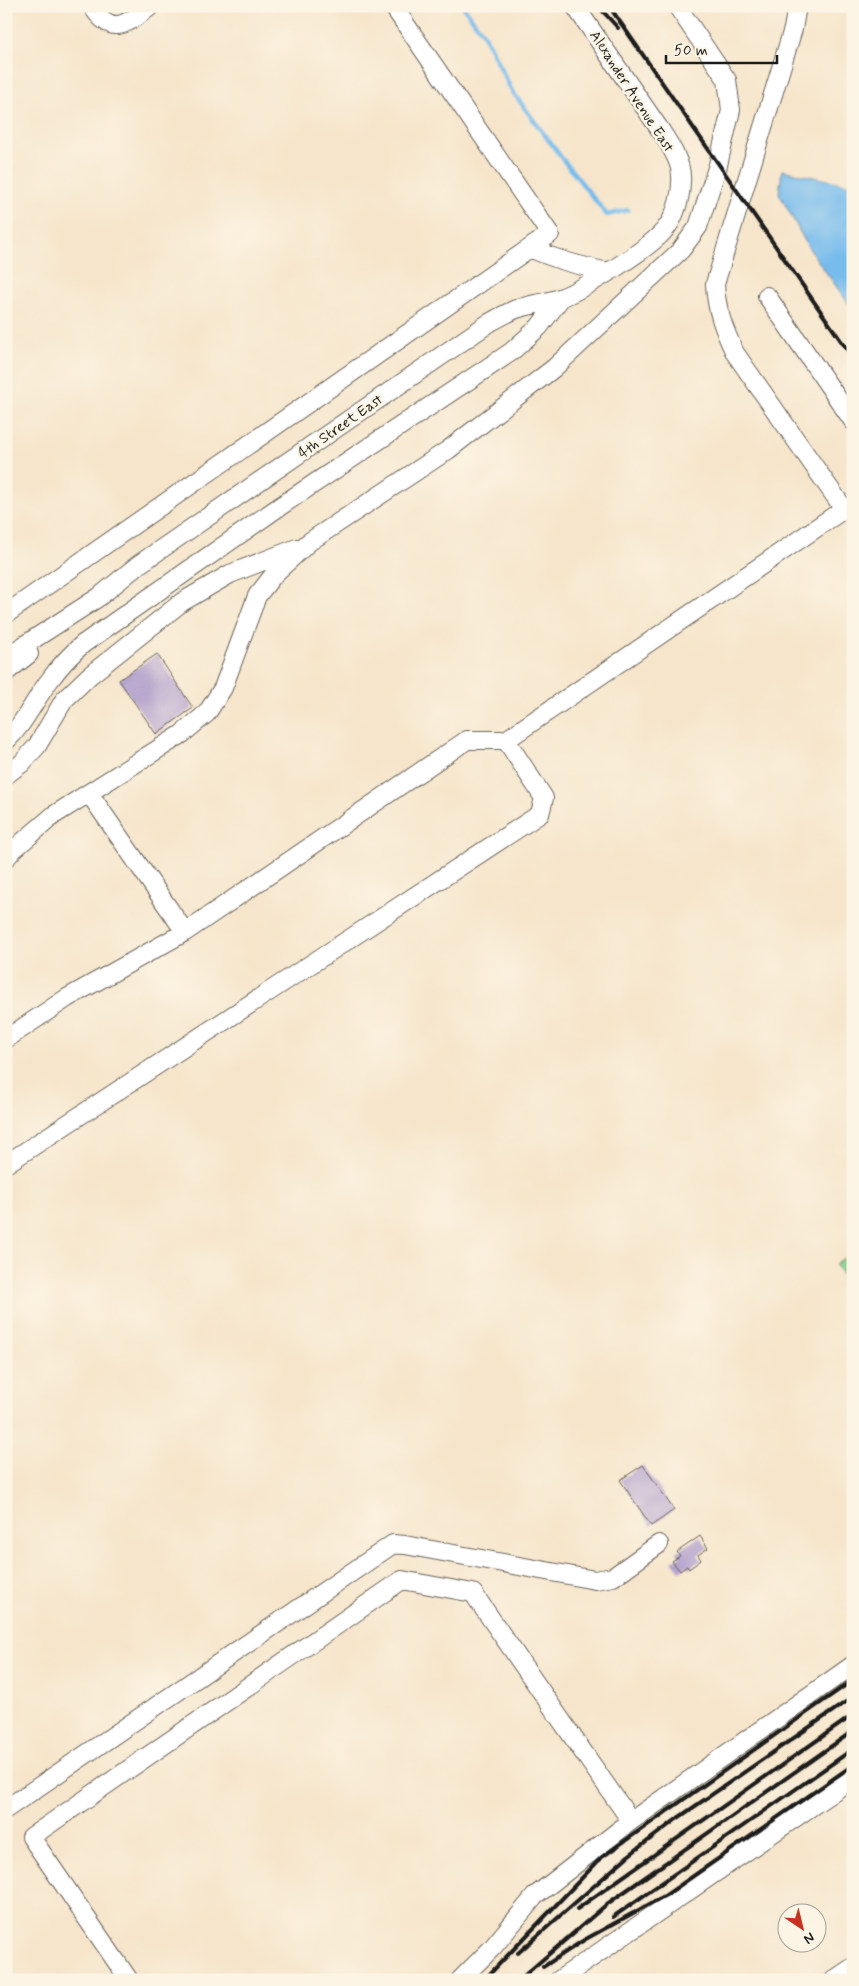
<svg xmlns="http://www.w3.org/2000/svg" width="859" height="1986" font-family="Mynerve,sans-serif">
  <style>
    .green { fill: #87d594; stroke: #527858 }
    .water { fill: #77bced; stroke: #4a6c84 }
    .pier { fill: #f6e5cb }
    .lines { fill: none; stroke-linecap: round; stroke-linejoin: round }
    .stream { stroke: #77bced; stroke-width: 4.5 }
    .building { fill: #ad9bca }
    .minor-casing { stroke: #686259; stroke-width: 20 }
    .minor { stroke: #fff; stroke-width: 18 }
    .rail { stroke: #1c1c1c; stroke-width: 4 }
    .labels { text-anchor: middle; stroke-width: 5; stroke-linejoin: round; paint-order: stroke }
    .street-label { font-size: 15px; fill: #1c1c1c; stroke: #fcf5e5 }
  </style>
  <rect width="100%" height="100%" fill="#fcf5e5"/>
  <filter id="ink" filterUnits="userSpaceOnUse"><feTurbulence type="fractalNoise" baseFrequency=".02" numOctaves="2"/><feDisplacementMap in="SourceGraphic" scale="10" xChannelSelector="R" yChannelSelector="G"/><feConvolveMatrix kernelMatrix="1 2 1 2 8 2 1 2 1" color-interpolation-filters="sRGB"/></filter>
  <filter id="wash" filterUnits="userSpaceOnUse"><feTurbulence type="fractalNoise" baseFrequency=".0096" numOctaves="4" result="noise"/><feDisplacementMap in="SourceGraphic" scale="20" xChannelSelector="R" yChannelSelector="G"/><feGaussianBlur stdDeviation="1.12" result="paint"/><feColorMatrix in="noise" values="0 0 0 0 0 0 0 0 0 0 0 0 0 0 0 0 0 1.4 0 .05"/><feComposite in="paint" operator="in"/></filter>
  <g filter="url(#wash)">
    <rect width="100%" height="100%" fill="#f6e5cb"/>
    <path class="green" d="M853 1252V1290L835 1264Z"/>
    <path class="water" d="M782 170 853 185V310L808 247 779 193Z"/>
    <path class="pier" d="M793 169 853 182V185L795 172Z"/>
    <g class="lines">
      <path class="stream" d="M463 6 484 35 512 91 564 161 607 215 628 210"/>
    </g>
    <g id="blocks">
      <path class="building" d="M157 654 193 708 156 734 119 680Z
        M643 1465 674 1510 651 1526 620 1480Z
        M700 1536 708 1548 698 1555 701 1560 689 1569 687 1566 680 1571 672 1561 680 1556 677 1552Z"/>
    </g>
  </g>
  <g filter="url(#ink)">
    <use href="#blocks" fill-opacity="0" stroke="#686259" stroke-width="1"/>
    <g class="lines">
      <g class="minor-casing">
        <path id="minor" d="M92 6C112 38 126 24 151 6
          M530 248C556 260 581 266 608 272
          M767 296 853 421
          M6 614 550 234 393 6
          M6 657 99 597 138 565 489 323C498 318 507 313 516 309 531 304 546 303 560 298 584 289 653 247 667 227 677 213 682 193 681 176 681 161 669 144 661 131L575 6
          M6 672 29 654
          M6 741C24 724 34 701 49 681 59 667 70 655 83 644L276 509 511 352 539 327 561 298
          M6 775 22 763 37 746 64 700 89 676 182 602 230 574 297 548
          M89 793 185 932
          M6 858 13 850 54 815 182 734 207 713 223 688 257 596 275 573 309 542 448 450 554 368 681 250 698 227 718 165 731 110 727 80 677 6
          M6 1039 67 998 185 932 467 740H506L844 509 735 353C724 330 716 309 715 284L793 29 797 6
          M6 1164 540 814 544 798 506 740
          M6 1809 393 1544 405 1545 595 1580 613 1577 659 1544
          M129 1980 31 1837 402 1580 473 1593 631 1821 853 1665
          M460 1980 493 1947 535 1896 631 1821
          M559 1980 853 1778
          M834 1980 853 1967"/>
      </g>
      <use href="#minor" class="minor"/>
      <path class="rail" d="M598 6 618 28
        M609 6 853 358
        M577 1909 853 1715
        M613 1917 853 1749
        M518 1953 628 1856 678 1818 853 1697
        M543 1967 584 1940 666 1895 853 1765
        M484 1980 602 1857 853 1680
        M519 1980 607 1904 853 1731"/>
    </g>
  </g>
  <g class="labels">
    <g class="street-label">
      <text transform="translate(632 91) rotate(57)" y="5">Alexander Avenue East</text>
      <text transform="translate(340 426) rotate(-35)" y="5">4th Street East</text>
    </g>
  </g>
  <rect width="859" height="1986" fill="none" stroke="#fcf5e5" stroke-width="25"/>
  <g transform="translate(802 1928) rotate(145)"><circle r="24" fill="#fcf5e5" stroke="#a29e95"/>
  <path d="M0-4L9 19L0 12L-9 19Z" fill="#c8321e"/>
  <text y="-8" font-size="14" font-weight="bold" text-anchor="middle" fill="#1c1c1c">N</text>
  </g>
  <path d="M666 55v8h111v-8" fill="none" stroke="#1c1c1c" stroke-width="2.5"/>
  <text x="674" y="55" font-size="15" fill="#1c1c1c" stroke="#fcf5e5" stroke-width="4" paint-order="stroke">50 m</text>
</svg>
